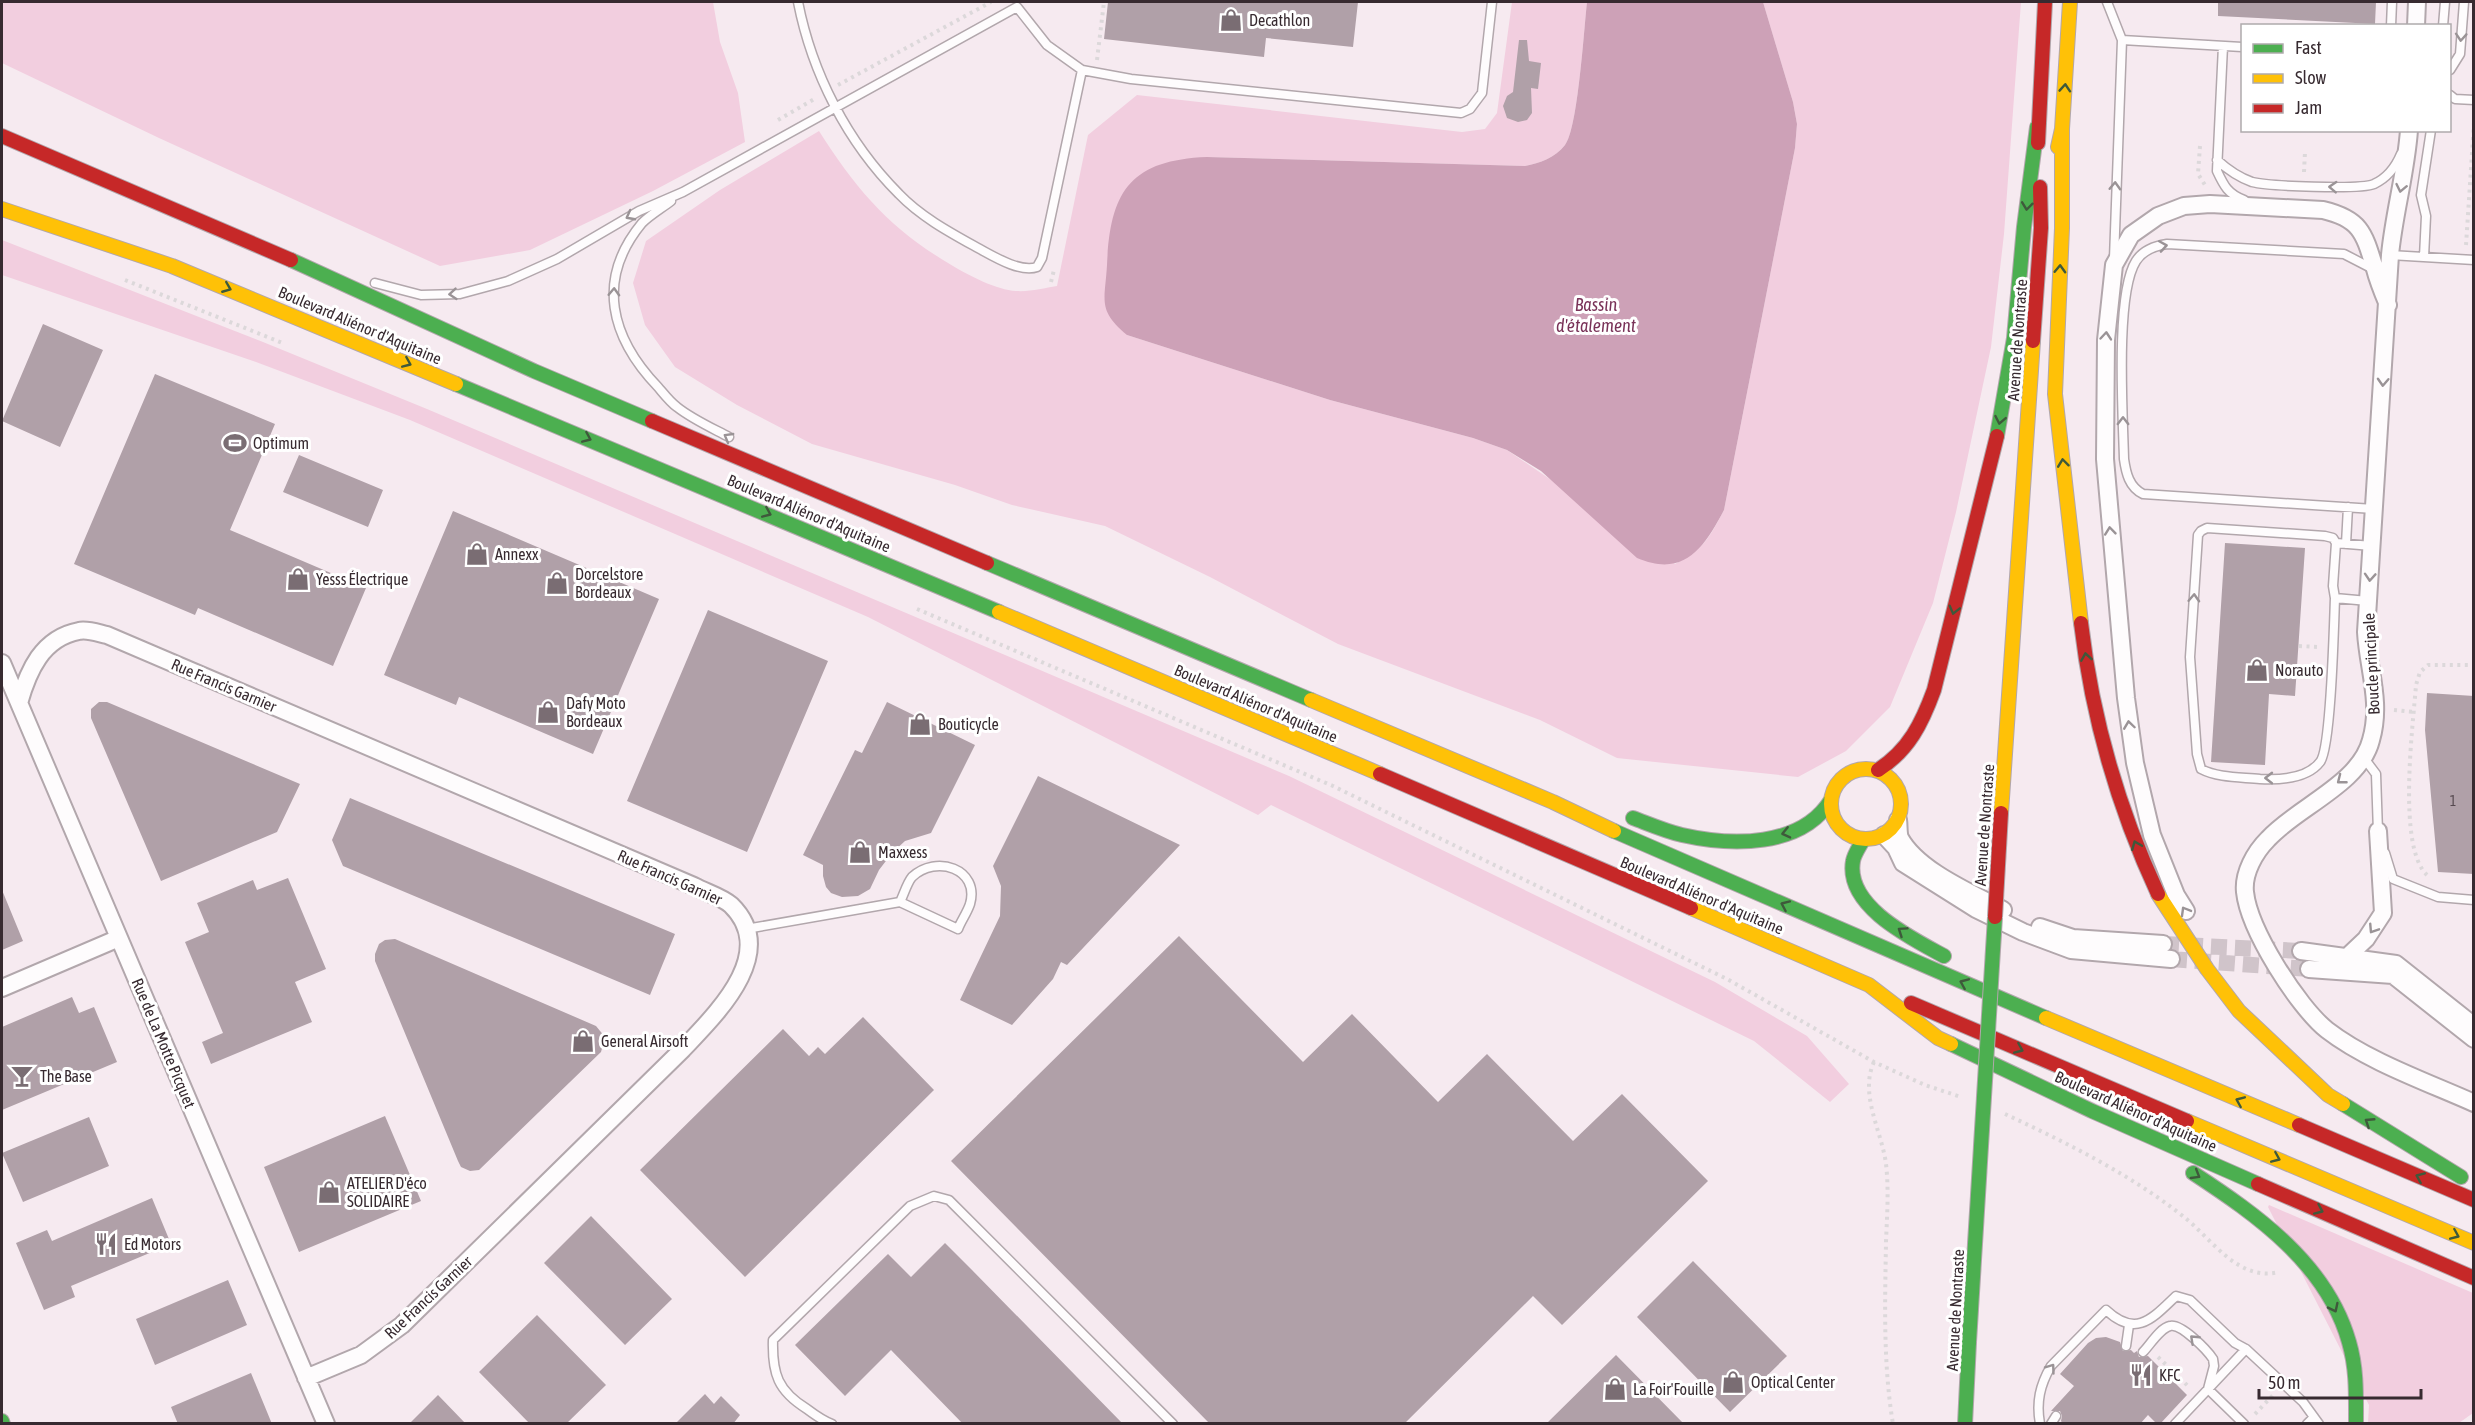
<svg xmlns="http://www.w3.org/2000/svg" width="2475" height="1425" font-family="'Asap Condensed',sans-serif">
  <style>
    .green { fill: #f2cedf }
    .water { fill: #cda1b7 }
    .building { fill: #b0a0a8 }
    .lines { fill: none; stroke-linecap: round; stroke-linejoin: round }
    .street-tunnel { stroke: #d0c4ca; stroke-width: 16; stroke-dasharray: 16 8; stroke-linecap: butt }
    .lane-casing { stroke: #b2a7ac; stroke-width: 11 }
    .street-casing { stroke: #b2a7ac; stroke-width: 20 }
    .fast-casing { stroke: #b2a7ac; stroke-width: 16 }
    .slow-casing { stroke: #b2a7ac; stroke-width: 16 }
    .jam-casing { stroke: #b2a7ac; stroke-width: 16 }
    .path { stroke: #dcd8da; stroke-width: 4; stroke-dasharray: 3 4.5; stroke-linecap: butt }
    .lane { stroke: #fefcfd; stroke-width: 8 }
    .street { stroke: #fefcfd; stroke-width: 16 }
    .fast { stroke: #4caf50; stroke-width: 14 }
    .slow { stroke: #ffc107; stroke-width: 14 }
    .jam { stroke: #c62828; stroke-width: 14 }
    .fast-bridge-casing { stroke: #b2a7ac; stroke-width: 16; stroke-linecap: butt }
    .jam-bridge-casing { stroke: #b2a7ac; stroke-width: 16; stroke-linecap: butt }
    .fast-bridge { stroke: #4caf50; stroke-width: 14 }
    .jam-bridge { stroke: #c62828; stroke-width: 14 }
    .oneway { stroke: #9a9396 }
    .oneway2 { stroke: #3e593b }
    .labels { text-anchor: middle; stroke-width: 6; stroke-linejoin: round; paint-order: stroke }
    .number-label { font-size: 14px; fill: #55484e }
    .poi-label { font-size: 16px; fill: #372a30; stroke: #fff; text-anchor: start }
    .street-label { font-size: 16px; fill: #372a30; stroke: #fff }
    .water-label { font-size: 18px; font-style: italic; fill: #793258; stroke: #fff }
  </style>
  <rect width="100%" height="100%" fill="#f6eaf0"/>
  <path class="green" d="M2 2H713L720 42 738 93 745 142 653 191 530 250 440 266 159 138 2 63Z
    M1512 2H1587C1584 28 1578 129 1565 145 1555 158 1540 163 1525 166L1207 157 1127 335 1330 400 1473 438 1507 450 1675 564C1705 547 1708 540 1724 510L1795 148 1797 124 1793 102 1763 2H2021L2004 234 1991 347 1956 512 1933 603 1890 707 1846 751 1798 777 1617 758 1540 720 1338 644 1210 577 1105 526 1012 505 955 485 812 444 737 405 675 367 645 325 633 283 646 241 720 190 819 131C858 192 890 229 953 266 970 276 997 290 1016 291 1030 292 1044 288 1057 286L1088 135 1137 95 1462 132 1485 129 1497 113Z
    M2 240 263 342 427 409 1289 776 1715 982 1807 1036 1849 1084 1830 1102 1754 1041 1271 805 1258 815 868 617 410 420 256 362 2 275Z
    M2269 1205 2473 1293V1413L2459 1423H2368L2369 1405 2268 1207Z"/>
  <path class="water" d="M1587 2H1763L1793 102 1797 124 1795 148 1724 510C1704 548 1684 578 1637 558L1541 471 1507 450 1473 438 1330 400 1127 335C1097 310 1105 301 1107 265 1110 193 1129 160 1207 157L1525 166C1540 163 1555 158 1565 145 1578 129 1584 28 1587 2Z"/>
  <path class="building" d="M1108 2H1358L1353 47 1266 38 1264 57 1104 39Z
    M2218 2H2376L2375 24 2218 16Z
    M1519 40H1527L1529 61 1541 63 1538 89 1531 88 1532 113 1527 120 1518 122 1507 118 1503 106 1507 96 1513 92Z
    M43 324 103 350 60 447 2 421Z
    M155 374 275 424 230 530 366 588 333 666 198 608 195 615 74 564Z
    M299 455 383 490 368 527 283 492Z
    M453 511 659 599 593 754 459 697 456 705 384 675Z
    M2225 543 2305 548 2295 696 2269 694 2265 765 2211 762Z
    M708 610 828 661 747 852 627 801Z
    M2427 693 2474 696V874L2438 872 2425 730Z
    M99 702H107L300 784 277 832 161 881 91 718V709Z
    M887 702 975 745 931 833 905 841 892 853 879 870 870 889 858 896 842 897 831 893 826 887 823 876V865L803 855 855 750 862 753Z
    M1038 776 1180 845 1067 965 1061 962 1053 979 1012 1025 960 1000 1000 916 1001 886 993 866Z
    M350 798 675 934 650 995 343 866 332 840Z
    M288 878 326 969 295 982 312 1022 211 1064 202 1042 223 1033 185 942 209 932 197 903 253 880 257 890Z
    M2 890 23 941 2 950Z
    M1179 936 1303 1062 1352 1014 1438 1102 1487 1054 1573 1141 1622 1094 1708 1181 1562 1325 1533 1296 1404 1424H1210L951 1161Z
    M395 939 596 1026 605 1037 601 1052 479 1170 470 1171 461 1167 458 1161 375 961V954L379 944 385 940Z
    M72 997 79 1013 94 1007 117 1062 2 1110V1027Z
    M863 1017 934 1090 745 1277 640 1170 783 1029 809 1056 818 1047 825 1054Z
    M385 1116 421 1201 299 1252 264 1167Z
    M89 1117 109 1166 23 1202 2 1153Z
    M152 1198 171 1244 71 1286 75 1297 44 1310 16 1243 47 1230 52 1241Z
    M591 1216 672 1299 625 1345 544 1263Z
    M945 1243 972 1270 1123 1424H963L891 1350 845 1396 795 1345 888 1254 911 1277Z
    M1693 1261 1787 1356 1730 1412 1637 1317Z
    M228 1280 247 1325 155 1365 136 1319Z
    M537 1315 606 1385 566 1424H530L479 1372Z
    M2106 1337 2120 1342 2123 1351 2131 1350 2134 1353 2137 1351 2139 1357 2148 1356 2187 1395 2160 1424H2157L2148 1415 2140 1424H2063L2061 1421 2062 1416 2060 1411H2051L2074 1386 2060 1374 2088 1343 2096 1338Z
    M1616 1355 1684 1424H1546Z
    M251 1373 272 1424H178L171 1407Z
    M705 1394 714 1404 721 1396 740 1415 733 1424H675Z
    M438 1395 466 1424H409Z"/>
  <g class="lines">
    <path class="street-tunnel" d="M2163 944 2301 951
      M2171 959 2309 969"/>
    <g class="lane-casing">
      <path id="lane" d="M798 2C812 73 847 142 899 194 921 217 951 233 978 248 993 256 1020 273 1037 267L1042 258 1082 70
        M2107 2 2122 40 2114 259
        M2391 26 2392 2
        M2443 26 2445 2
        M2122 40 2242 47
        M2223 46 2217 171C2224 186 2228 194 2244 200
        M2450 70 2460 54 2464 2
        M2450 95 2455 99 2474 100
        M2217 160C2228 170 2238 177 2252 182 2268 186 2360 190 2374 184 2387 178 2396 166 2401 154
        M671 201C662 208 650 215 642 223 595 280 611 338 658 387 664 394 670 402 677 407 692 419 712 428 729 437
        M2390 255 2474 260
        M2424 257 2426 216 2421 195 2431 130
        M375 283 421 295 460 294 508 281 557 259 639 211 683 192 1017 7 1047 45 1082 70 1131 79 1461 113 1470 109 1482 93 1492 2
        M2374 509 2143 494C2129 487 2126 473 2124 459 2123 416 2115 294 2136 261 2143 250 2154 246 2167 244L2344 254 2375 270
        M2336 543 2333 538 2325 536 2207 528 2201 531 2198 535 2190 657 2197 754 2201 769C2218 778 2241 777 2260 779 2279 780 2307 779 2320 762 2331 749 2334 624 2335 598L2333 586 2336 543 2372 546
        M2346 544 2348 507
        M2335 598 2368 601
        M2364 758 2376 774 2378 832
        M2385 853 2393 879 2438 897 2474 900
        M746 929 900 902 958 929C961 921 967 913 970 904 980 869 936 854 912 877 907 883 904 894 900 902
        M2126 1346 2129 1325
        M2143 1352C2150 1345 2160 1328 2170 1326 2181 1323 2207 1350 2213 1359L2214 1366 2208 1389 2244 1424
        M832 1424C823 1421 815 1415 807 1409 778 1391 772 1374 773 1340L910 1206 934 1196 949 1200 1173 1424
        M2040 1424C2036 1402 2040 1385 2051 1366L2106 1310C2136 1338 2152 1319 2176 1296L2190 1300 2235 1343 2246 1349 2303 1402 2319 1424
        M2051 1424 2056 1416
        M2175 1424 2246 1349
        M2307 1424 2314 1417"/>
    </g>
    <g class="street-casing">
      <path id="street" d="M2416 26 2417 2
        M2409 130C2406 173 2394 213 2390 255L2366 632C2368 669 2382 702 2371 740 2360 784 2297 807 2268 839 2255 852 2243 873 2245 892 2249 930 2298 1007 2327 1030 2367 1061 2427 1082 2474 1103
        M2 663 326 1424
        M19 703C28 671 42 638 79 631 87 629 98 633 107 635L694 886C705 892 722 897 731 905 780 953 716 1014 683 1049L402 1325 361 1355 306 1378
        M1898 820C1899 826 1898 833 1900 838 1918 871 1972 893 2003 910
        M1884 835 1896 848 1903 863 1976 909 2023 932 2071 950 2171 959
        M2186 911 2176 895 2152 835 2135 763 2126 698 2105 459 2106 340 2114 265 2131 235 2158 216 2184 206 2210 204 2323 210C2361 219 2364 233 2375 269 2378 281 2383 293 2388 305
        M2040 927 2073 938 2163 944
        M2301 951 2396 964 2474 1026
        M2348 956 2366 939 2383 913 2378 831
        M2309 969 2393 975 2474 1039
        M2 988 119 938"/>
    </g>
    <g class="fast-casing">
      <path id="fast" d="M291 260 534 371 652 421
        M456 384 999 612
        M1997 436 2014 338 2024 227 2037 127
        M987 563 1311 700
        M1633 818C1649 824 1665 831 1682 835 1731 846 1801 848 1831 800
        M1614 831 2046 1018
        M1863 840C1860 846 1854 854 1853 861 1845 906 1911 938 1944 956
        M1951 1044 2092 1111 2258 1184
        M2343 1104 2461 1177
        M2193 1173C2257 1215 2327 1264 2349 1342 2357 1369 2356 1396 2356 1424
        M2 1421 3 1424
        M1965 1424 1969 1342"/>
    </g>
    <g class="slow-casing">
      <path id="slow" d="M2062 129V228L2055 394 2081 623
        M2058 147 2062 129 2070 2
        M2 209 172 266 456 384
        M999 612 1380 774
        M1311 700 1553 802 1614 831
        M1831 804a35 35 0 1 1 70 0a35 35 0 1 1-70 0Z
        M2001 813 2033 341
        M2158 894 2207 969 2239 1011 2328 1095 2343 1104
        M1691 908 1869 985 1938 1038 1951 1044
        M2046 1018 2299 1125
        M2187 1121 2474 1243"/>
    </g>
    <g class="jam-casing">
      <path id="jam" d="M2 136 291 260
        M2038 143 2045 2
        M2033 341 2041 228 2040 187
        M652 421 987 563
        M2081 623C2092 717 2118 808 2158 894
        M1878 770C1909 750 1922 723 1934 690L1997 436
        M1380 774 1691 908
        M1911 1003 2187 1121
        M2299 1125 2474 1200
        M2258 1184 2474 1278"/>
    </g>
    <path class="path" d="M1097 60 1104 2
      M838 85 991 2
      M778 120 816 98
      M2200 146 2198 174 2205 185
      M2304 172 2305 152
      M2466 245 2474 123
      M125 280 285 344
      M1051 282 1054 270
      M917 609 1333 786 1727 979 1874 1062 1925 1085 1961 1097
      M2299 646 2319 647
      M2394 710 2414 712
      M2427 875C2397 847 2413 726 2416 685L2420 672 2428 665H2474
      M1874 1062C1859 1094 1882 1132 1886 1164 1889 1190 1887 1216 1886 1242 1885 1302 1883 1364 1893 1424
      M2005 1114C2067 1143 2130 1174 2184 1217 2212 1239 2238 1282 2279 1272
      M2158 1357 2189 1387
      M2255 1414 2275 1393"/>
    <use href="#lane" class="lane"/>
    <use href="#street" class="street"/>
    <use href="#fast" class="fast"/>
    <use href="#slow" class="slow"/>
    <use href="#jam" class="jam"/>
    <g class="fast-bridge-casing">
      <path id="fast-bridge" d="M1969 1342 1995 917"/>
    </g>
    <g class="jam-bridge-casing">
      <path id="jam-bridge" d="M1995 917 2001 813"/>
    </g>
    <use href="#fast-bridge" class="fast-bridge"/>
    <use href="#jam-bridge" class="jam-bridge"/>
  </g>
  <defs><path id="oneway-chevron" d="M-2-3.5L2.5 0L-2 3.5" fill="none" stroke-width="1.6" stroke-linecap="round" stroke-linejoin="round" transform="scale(1.5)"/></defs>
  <g class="oneway">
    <use href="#oneway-chevron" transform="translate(2461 37) rotate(94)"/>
    <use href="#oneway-chevron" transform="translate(2115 186) rotate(-88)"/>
    <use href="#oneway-chevron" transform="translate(2333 187) rotate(-177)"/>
    <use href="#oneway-chevron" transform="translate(2401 188) rotate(102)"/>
    <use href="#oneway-chevron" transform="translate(630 216) rotate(152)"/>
    <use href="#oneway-chevron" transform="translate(2163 246) rotate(-9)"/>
    <use href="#oneway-chevron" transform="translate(614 292) rotate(-88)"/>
    <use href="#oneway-chevron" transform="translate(453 294) rotate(175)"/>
    <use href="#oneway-chevron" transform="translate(2106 336) rotate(-85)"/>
    <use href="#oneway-chevron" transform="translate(2383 382) rotate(93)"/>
    <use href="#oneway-chevron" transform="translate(2123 421) rotate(-90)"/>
    <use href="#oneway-chevron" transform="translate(728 437) rotate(-150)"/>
    <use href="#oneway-chevron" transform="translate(2110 531) rotate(-96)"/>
    <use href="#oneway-chevron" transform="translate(2370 577) rotate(94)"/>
    <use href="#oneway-chevron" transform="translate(2194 598) rotate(-87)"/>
    <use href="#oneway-chevron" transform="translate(2129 725) rotate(-98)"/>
    <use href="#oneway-chevron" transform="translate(2269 778) rotate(-180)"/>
    <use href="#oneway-chevron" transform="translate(2341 780) rotate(142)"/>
    <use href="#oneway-chevron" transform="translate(2185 911) rotate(-120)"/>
    <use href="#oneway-chevron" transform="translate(2373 929) rotate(123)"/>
    <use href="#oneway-chevron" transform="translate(2194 1339) rotate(-137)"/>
    <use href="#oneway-chevron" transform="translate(2051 1368) rotate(-54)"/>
  </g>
  <g class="oneway2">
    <use href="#oneway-chevron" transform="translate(2065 88) rotate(-86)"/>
    <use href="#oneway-chevron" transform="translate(2027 206) rotate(97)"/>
    <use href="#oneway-chevron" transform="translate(2060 269) rotate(-88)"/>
    <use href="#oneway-chevron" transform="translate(227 288) rotate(22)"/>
    <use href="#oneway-chevron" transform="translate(407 363) rotate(23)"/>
    <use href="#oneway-chevron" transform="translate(2000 420) rotate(101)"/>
    <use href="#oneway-chevron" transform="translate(587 438) rotate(23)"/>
    <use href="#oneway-chevron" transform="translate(2063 463) rotate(-97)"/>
    <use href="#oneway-chevron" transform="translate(767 513) rotate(23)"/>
    <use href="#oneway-chevron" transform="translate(1954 610) rotate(104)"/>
    <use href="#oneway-chevron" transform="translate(2086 657) rotate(-99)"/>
    <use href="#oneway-chevron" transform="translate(1786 833) rotate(167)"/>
    <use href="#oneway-chevron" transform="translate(2136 845) rotate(-112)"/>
    <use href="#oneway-chevron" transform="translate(1785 905) rotate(-156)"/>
    <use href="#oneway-chevron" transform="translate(1902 931) rotate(-146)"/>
    <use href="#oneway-chevron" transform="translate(1964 983) rotate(-157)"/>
    <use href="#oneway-chevron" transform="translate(2019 1049) rotate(23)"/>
    <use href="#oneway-chevron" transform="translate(2240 1101) rotate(-157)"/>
    <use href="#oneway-chevron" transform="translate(2369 1122) rotate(-147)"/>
    <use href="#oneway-chevron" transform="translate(2276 1158) rotate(23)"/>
    <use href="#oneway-chevron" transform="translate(2196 1175) rotate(31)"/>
    <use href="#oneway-chevron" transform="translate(2420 1177) rotate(-157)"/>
    <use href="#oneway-chevron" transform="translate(2319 1210) rotate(24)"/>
    <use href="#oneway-chevron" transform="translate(2455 1235) rotate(23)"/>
    <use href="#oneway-chevron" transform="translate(2334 1308) rotate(64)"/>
  </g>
  <defs>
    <g id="shop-bare" transform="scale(1.8)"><path d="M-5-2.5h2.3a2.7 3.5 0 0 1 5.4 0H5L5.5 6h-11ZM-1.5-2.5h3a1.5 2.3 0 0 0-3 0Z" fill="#7a6d73" stroke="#fff" stroke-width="2.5" paint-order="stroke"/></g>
    <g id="stadium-bare" transform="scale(1.8)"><path d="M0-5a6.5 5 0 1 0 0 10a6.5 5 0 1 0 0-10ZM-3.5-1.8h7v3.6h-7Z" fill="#7a6d73" stroke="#fff" stroke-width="2.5" paint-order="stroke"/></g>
    <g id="bar-bare" transform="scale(1.8)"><path d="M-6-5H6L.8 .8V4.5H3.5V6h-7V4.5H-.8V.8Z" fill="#7a6d73" stroke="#fff" stroke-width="2.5" paint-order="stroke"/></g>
    <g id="restaurant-bare" transform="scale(1.8)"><path d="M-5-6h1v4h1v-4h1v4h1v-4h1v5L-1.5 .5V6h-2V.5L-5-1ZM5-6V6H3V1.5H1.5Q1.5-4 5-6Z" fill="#7a6d73" stroke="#fff" stroke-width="2.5" paint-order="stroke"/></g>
  </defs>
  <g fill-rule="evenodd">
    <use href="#shop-bare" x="1231" y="20"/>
    <use href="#stadium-bare" x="235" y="443"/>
    <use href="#shop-bare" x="477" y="554"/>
    <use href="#shop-bare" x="298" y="579"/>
    <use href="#shop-bare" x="557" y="583"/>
    <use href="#shop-bare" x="2257" y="670"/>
    <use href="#shop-bare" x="548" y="712"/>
    <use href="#shop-bare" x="920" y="724"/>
    <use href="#shop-bare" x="860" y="852"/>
    <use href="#shop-bare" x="583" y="1041"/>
    <use href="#bar-bare" x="22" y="1076"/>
    <use href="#shop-bare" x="329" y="1192"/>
    <use href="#restaurant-bare" x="106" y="1244"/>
    <use href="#restaurant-bare" x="2141" y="1375"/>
    <use href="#shop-bare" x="1733" y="1382"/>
    <use href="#shop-bare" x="1615" y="1389"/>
  </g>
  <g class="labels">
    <g class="number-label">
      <text x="2453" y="806">1</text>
    </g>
    <g class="poi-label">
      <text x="1249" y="26">Decathlon</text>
      <text x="253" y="449">Optimum</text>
      <text x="495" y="560">Annexx</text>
      <text x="575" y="580">Dorcelstore<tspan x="575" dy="18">Bordeaux</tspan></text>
      <text x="316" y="585">Yesss Électrique</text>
      <text x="2275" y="676">Norauto</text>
      <text x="566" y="709">Dafy Moto<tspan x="566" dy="18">Bordeaux</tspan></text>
      <text x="938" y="730">Bouticycle</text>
      <text x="878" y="858">Maxxess</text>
      <text x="601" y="1047">General Airsoft</text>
      <text x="40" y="1082">The Base</text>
      <text x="347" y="1189">ATELIER D'éco<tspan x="347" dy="18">SOLIDAIRE</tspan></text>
      <text x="124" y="1250">Ed Motors</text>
      <text x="2159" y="1381">KFC</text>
      <text x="1751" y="1388">Optical Center</text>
      <text x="1633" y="1395">La Foir'Fouille</text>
    </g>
    <g class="street-label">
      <text transform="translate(360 325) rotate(23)" y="6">Boulevard Aliénor d'Aquitaine</text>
      <text transform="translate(2017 340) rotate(-86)" y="6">Avenue de Nontraste</text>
      <text transform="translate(809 513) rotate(23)" y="6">Boulevard Aliénor d'Aquitaine</text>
      <text transform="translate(2371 664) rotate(-93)" y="6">Boucle principale</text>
      <text transform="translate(224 685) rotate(23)" y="6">Rue Francis Garnier</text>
      <text transform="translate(1256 703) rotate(23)" y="6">Boulevard Aliénor d'Aquitaine</text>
      <text transform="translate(1984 825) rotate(-86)" y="6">Avenue de Nontraste</text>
      <text transform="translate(670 877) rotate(24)" y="6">Rue Francis Garnier</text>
      <text transform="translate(1702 895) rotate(23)" y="6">Boulevard Aliénor d'Aquitaine</text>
      <text transform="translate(164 1043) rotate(67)" y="6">Rue de La Motte Picquet</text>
      <text transform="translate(2136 1111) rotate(24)" y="6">Boulevard Aliénor d'Aquitaine</text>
      <text transform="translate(428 1297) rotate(-43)" y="6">Rue Francis Garnier</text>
      <text transform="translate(1955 1310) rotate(-87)" y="6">Avenue de Nontraste</text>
    </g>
    <g class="water-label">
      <text x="1596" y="311">Bassin<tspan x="1596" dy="21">d'étalement</tspan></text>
    </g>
  </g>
  <rect width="2475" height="1425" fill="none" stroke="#372a30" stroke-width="6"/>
  <rect x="2241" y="24" width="210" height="108" fill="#ffffff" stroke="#afaaac" stroke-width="1.5"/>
  <rect x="2253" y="44" width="30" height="9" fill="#4caf50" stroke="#afaaac" stroke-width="1.5"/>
  <text x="2295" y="54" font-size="18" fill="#372a30">Fast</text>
  <rect x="2253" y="74" width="30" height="9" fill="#ffc107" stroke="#afaaac" stroke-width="1.5"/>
  <text x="2295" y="84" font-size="18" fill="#372a30">Slow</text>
  <rect x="2253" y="104" width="30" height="9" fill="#c62828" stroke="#afaaac" stroke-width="1.5"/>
  <text x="2295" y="114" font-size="18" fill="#372a30">Jam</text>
  <path d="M2259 1389v9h162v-9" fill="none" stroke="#372a30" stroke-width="3"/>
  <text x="2268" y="1389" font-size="18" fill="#372a30" stroke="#ffffff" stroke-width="4.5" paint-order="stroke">50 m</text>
</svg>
